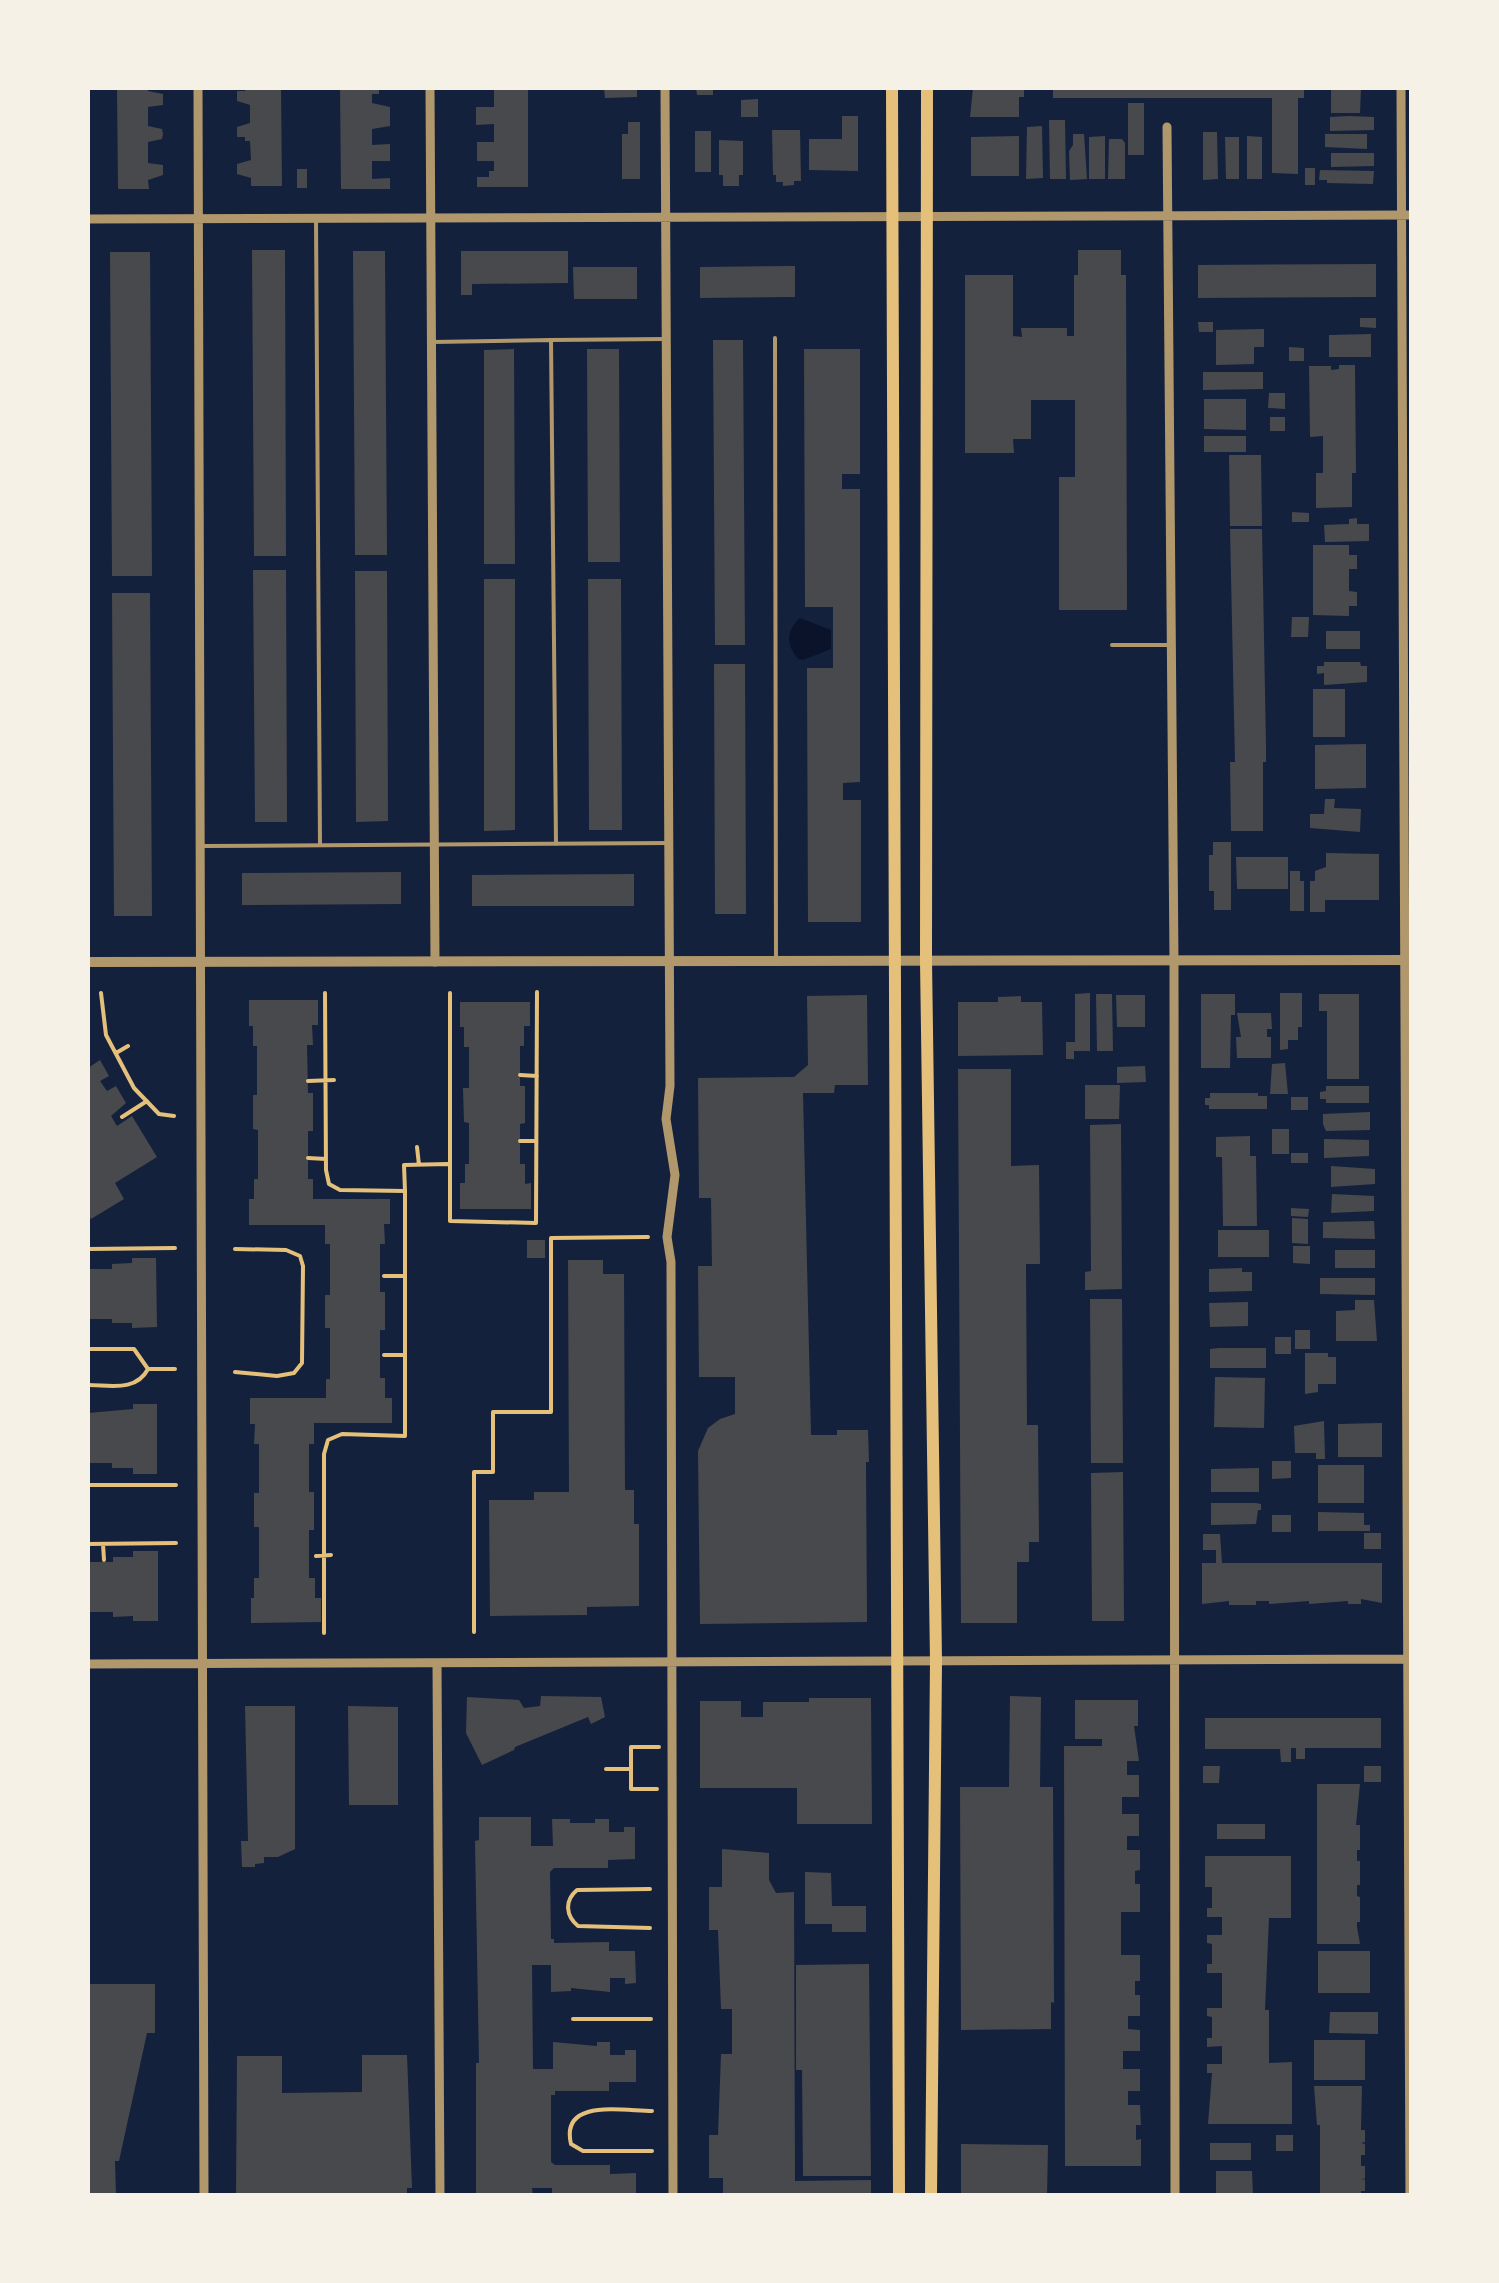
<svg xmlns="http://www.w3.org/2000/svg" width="1499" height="2283" font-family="'Alegreya Sans',sans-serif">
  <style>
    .water { fill: #0b132b }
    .building { fill: #48494c }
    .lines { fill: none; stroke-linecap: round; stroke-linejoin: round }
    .path { stroke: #e5c07b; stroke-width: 4 }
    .service { stroke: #b1986c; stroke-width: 4 }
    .minor { stroke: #b1986c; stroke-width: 9 }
    .tertiary { stroke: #b1986c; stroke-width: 10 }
    .secondary { stroke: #e5c07b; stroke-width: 12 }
  </style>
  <rect width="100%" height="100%" fill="#14213d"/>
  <path class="water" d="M800 618 831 630V649L803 660 798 659C786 645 786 630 800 618Z"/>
  <path class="building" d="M117 88H148V91L163 94V105L148 107V126L162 129 163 134 162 139 148 142V163L163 165V175L148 180 149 189H118Z
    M245 88H281L282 186H251V178L237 174V164L251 160 250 141H245V137H237V127L250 123V105L237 101V91H245Z
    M340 88H379V94H372V103L390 107V126L372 129V145L390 144V161H372V179L390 178V189H341Z
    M494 88H528V187H477V177H489V171H494V161H477V142H494V124L476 125V107H494Z
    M604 88H637V97L605 98Z
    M696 88H713V95H697Z
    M973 88H1024V97H1019V117H970Z
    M1053 88H1304V98H1298V174L1272 173V98H1053Z
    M1331 88H1361L1360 113H1331Z
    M758 99V117H741V100Z
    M1128 103H1144V155H1128Z
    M842 116H858V171L809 170V139H842Z
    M1349 116 1374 117V130L1330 131V117Z
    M1049 120H1065L1066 179H1050Z
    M628 122H640V179H622V134H628Z
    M1042 126 1043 178 1026 179 1027 127Z
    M772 130H800L801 181H794V185L783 186V182H776V175H773Z
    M695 131H711V172H695Z
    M1203 132H1217L1218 179 1203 180Z
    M1073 134H1084L1087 179 1070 180 1069 151 1073 145Z
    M1325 134H1367V149L1325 147Z
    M1019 136V176H971V137Z
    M1105 136V179H1089V137Z
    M1247 136 1262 137V179H1247Z
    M1225 137H1239V179H1226Z
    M1109 139H1122L1125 143V179H1108Z
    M719 140 743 141V175H739V186H723V175H719Z
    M1331 153H1374V166L1331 167Z
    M1305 168H1315V185H1305Z
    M297 169H307V188H297Z
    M1320 170 1374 171 1373 184 1327 183V180H1319Z
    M252 250H285L286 556H254Z
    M1078 250H1121V275H1126L1127 610H1059V477H1075V400H1031V439H1013L1014 453H965V275H1013V336L1022 337 1021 328H1067V336H1074V275H1078Z
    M353 251H385L387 555H355Z
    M461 251H568V283L472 284V295H461Z
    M110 252H150L152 576H112Z
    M1376 264V297L1198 298V265Z
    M795 266V297L700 298V267Z
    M573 267H637V299H574Z
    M1360 318H1376V328L1360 327Z
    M1198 322H1213V332H1199Z
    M1264 329V347H1254V364L1216 365V330Z
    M1371 334V357H1329V335Z
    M713 340H743L745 645H715Z
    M1289 347 1304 348V361H1289Z
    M514 349 515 564H484V350Z
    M587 349H619L620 562H588Z
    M804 349H860V474H842V489H860V782L843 783V800H861V922H808L807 668H833V607H805Z
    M1339 365H1355L1356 473H1352V507L1316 508V473H1323V436L1310 437 1309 366H1331V370L1339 369Z
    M1203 372H1263V389L1203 390Z
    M1269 393H1285V409L1268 408Z
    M1204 399H1246V430L1204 429Z
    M1270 417H1285V431H1270Z
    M1204 436H1246V452H1204Z
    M1229 455H1261L1262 526H1230Z
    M1292 512 1309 513V522H1292Z
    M1357 518V524H1369V541L1325 542 1324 525 1349 524V519Z
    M1230 529H1262L1266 746V762H1263V831H1231L1230 762H1235Z
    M1313 545H1349V555H1357V569H1349V591L1357 592V606H1349V616L1313 615Z
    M253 570H286L287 822H255Z
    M355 571H387L388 821 356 822Z
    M484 579H515V830L484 831Z
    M588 579H621L622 830H589Z
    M112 593H150L152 916H114Z
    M1292 617H1309L1308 637H1291Z
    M1326 631H1360V649H1326Z
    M1324 662H1360L1361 666H1367V682L1324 685V673L1317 674V666H1324Z
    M714 664H745L746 914H715Z
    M1313 689H1345V737H1313Z
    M1366 744V788L1315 789V745Z
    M1325 799H1335L1334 808 1361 809 1360 832 1310 828V814H1324Z
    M1213 842H1231V910H1214V891H1209V855H1213Z
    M1326 853 1379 854V900H1325V912H1310V881H1315V871L1326 867Z
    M1236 857H1288V889H1237Z
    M1290 871H1300V881H1304V911H1290Z
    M401 872V904L242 905V873Z
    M634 874V906H472V875Z
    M1090 993V1051H1074V1059H1066V1042H1075V994Z
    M1280 993H1302V1027H1298V1040H1288V1049L1280 1050Z
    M1096 994H1112L1113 1051H1097Z
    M1201 994H1235V1015H1231L1230 1068H1201Z
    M1319 994H1359V1079H1327V1011H1319Z
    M867 995 868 1085H835L834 1093H803L811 1435H837V1430H868L869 1462H866L867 1622 700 1624 698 1451 708 1428 720 1419 735 1414V1377H699L698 1266H712L711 1198H699L698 1078 794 1077 808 1065 807 996Z
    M1116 995H1145V1027H1117Z
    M1021 996V1002H1042L1043 1055 958 1056V1002H998V997Z
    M249 1000H318V1025H312L313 1045H307L308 1093H313V1131H308V1179H313V1199H390V1224H384L385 1244H380V1292H385V1330H380V1378H385V1398H392V1423H314V1444H309V1492H314V1530H309V1578H315V1598H321V1622L251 1623V1598H254V1578H259V1527H254V1493H259V1444H254L255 1424H250V1398H326V1379H330V1328H325V1295H330V1244H325V1225H249V1199H254V1179H258V1130L253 1129V1095H257V1046H253V1026H249Z
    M460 1002H530V1026H524V1046H520V1086H525V1123L520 1124V1164H525V1184L531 1183V1209H460V1183H465V1164H469V1123L464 1122 463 1088H469V1047H464V1027H460Z
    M1237 1013H1271L1272 1029H1267V1037H1271V1058H1237L1236 1037H1241Z
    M100 1060 109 1076 100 1081 107 1091 116 1086 126 1103 111 1116 117 1126 132 1116 157 1157 115 1183 124 1199 91 1219 88 1213V1068Z
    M1285 1063 1288 1094H1270L1272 1064Z
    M1145 1066 1146 1082 1117 1083V1067Z
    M958 1069H1011V1166L1039 1165 1040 1264H1026L1027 1425H1038L1039 1542H1029V1562H1017V1623H961Z
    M1085 1085H1120L1119 1119H1085Z
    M1326 1086H1369V1103H1326V1099H1320V1092L1326 1091Z
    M1210 1093H1258V1096H1267V1109H1209V1105H1205V1098H1210Z
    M1291 1097H1308V1110H1291Z
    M1370 1112V1130L1326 1131 1323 1124V1114Z
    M1121 1124 1122 1289 1085 1290V1272L1091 1271 1090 1125Z
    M1272 1129H1289V1154H1272Z
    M1250 1136V1156H1256L1257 1226H1223L1222 1157H1216V1137Z
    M1324 1139 1369 1140V1156L1324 1158Z
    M1291 1153H1308V1163H1291Z
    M1331 1166 1375 1169V1184L1331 1187Z
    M1332 1194 1374 1196V1211L1331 1213Z
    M1291 1208 1309 1209 1308 1217 1291 1216Z
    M1292 1218 1308 1219V1244L1292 1243Z
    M1374 1221 1375 1239 1323 1238V1222Z
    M1218 1230H1269V1257H1218Z
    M527 1240H545V1258H527Z
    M1293 1246H1310V1264L1293 1263Z
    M1335 1250H1375V1268H1335Z
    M132 1258H156L157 1327 132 1328V1323H112V1319H88V1269H112V1264L132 1263Z
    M568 1260H603V1274H624L625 1490H634V1524H639V1606L587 1607V1615L490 1616 489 1500H534V1492H569Z
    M1242 1268V1272H1252V1291L1209 1292V1269Z
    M1320 1278H1375V1295L1320 1294Z
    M1090 1299H1122L1123 1463H1091Z
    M1355 1300H1374L1377 1341H1336V1311L1355 1310Z
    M1248 1302V1326L1210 1327 1209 1303Z
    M1295 1330H1310V1349H1295Z
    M1275 1337H1291V1354H1275Z
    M1219 1348H1266V1368H1210V1349Z
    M1305 1353H1328V1357H1336V1384H1318V1392L1305 1394Z
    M1215 1377 1265 1378 1264 1428 1214 1427Z
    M133 1404H157V1474H133V1468H112V1463H88V1413L133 1409Z
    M1324 1421 1325 1459H1316V1453H1295L1294 1426Z
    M1382 1423V1457H1338V1424Z
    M1272 1461H1291V1478L1272 1479Z
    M1318 1465H1364V1503H1318Z
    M1259 1468V1492H1211V1469Z
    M1123 1472 1124 1621H1092L1091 1473Z
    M1211 1503H1256L1261 1504V1510H1258L1256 1524 1211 1525Z
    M1318 1512 1364 1513V1525H1370V1531H1318Z
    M1272 1515H1291V1532H1272Z
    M1364 1533H1381V1549H1364Z
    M1203 1534H1220L1222 1563H1382V1603L1361 1599V1604H1348V1601L1309 1604V1601L1269 1604V1601H1256V1605H1229V1601L1202 1604V1563H1216V1550H1203Z
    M133 1551H158V1621H133V1616L113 1617V1612H88V1562H113V1557H133Z
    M541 1696 601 1697 605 1717 591 1724 588 1717 515 1747 514 1750 482 1765 466 1733 467 1697 519 1700 524 1708 540 1706Z
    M1010 1696 1041 1697 1040 1787H1053L1054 2003 1051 2002V2029L961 2030 960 1787H1009Z
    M809 1698H871L872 1824H797V1788H700V1701H741V1717H763V1702H809Z
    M1075 1700H1138V1726H1134L1139 1761H1127V1775H1139V1797H1122V1814H1139V1836H1127V1850H1140V1870L1135 1871V1884H1140V1912H1121V1955H1140V1981H1135V1995H1140V2016H1128V2029L1140 2030V2051H1123V2069H1140V2091H1128V2105H1140L1141 2125H1136V2140L1141 2139V2166H1065L1064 1746H1102V1739H1075Z
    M245 1706H295V1849L278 1857H264V1863L255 1864V1867H242L241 1841H248Z
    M348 1706 398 1707V1805H349Z
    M1205 1718H1381V1748H1305V1759H1296V1748H1291V1762H1281L1280 1749H1205Z
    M1203 1766H1220L1219 1783H1203Z
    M1364 1766H1381V1782H1364Z
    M1317 1784H1360L1356 1825H1360V1850H1357V1861H1360V1885H1357V1896L1360 1897V1922H1357V1927L1360 1944H1317Z
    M479 1817H531V1846H553L552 1819H570V1823H595V1819H609V1832H624V1827H635V1859L608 1860V1868H554L550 1872 551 1939H554V1943L609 1942V1951H635L636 1983 625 1984V1978H610V1992L571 1988V1991L551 1992V1965H532L533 2069H553V2042L597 2046V2042H610V2055H625V2050H636V2082H609V2091H555V2095H551V2162L555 2165H610V2174L636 2173V2196H552V2188H532L533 2196 476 2194V2063H479L475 1841 479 1840Z
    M1217 1824H1265V1839H1217Z
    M722 1849 769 1853V1880L776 1893 794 1892 795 2181 871 2180V2196H723V2178H709V2135H718L721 2054H732V2009H721L718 1930H709V1887H722Z
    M1205 1856H1291V1918H1269L1265 2010H1269V2063L1292 2062V2124H1208L1212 2073H1207V2064H1222V2046L1207 2047V2038H1212V2017L1207 2016V2008H1222V1973H1207V1964H1212V1944L1207 1943V1935H1222V1917H1207V1908H1212V1887H1205Z
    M805 1872 831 1873 832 1906H866V1932H832V1924H805Z
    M1318 1951H1370V1993H1318Z
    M869 1964 871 2176H803L802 2070H796V1965Z
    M88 1984H155V2033H147L119 2161H115L116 2196H88Z
    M1330 2012H1378V2034L1329 2033Z
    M1314 2040H1365V2080H1314Z
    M362 2055H407L412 2188H407V2196H236L237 2056H282V2093L362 2092Z
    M1314 2086H1362L1361 2130H1365V2142L1361 2143 1365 2144V2155H1361V2166H1365V2178L1361 2180 1365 2179V2191H1361V2196H1320V2125H1317Z
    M1276 2135H1293V2151H1276Z
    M1210 2143H1251V2160H1210Z
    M961 2144 1048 2145 1047 2196H961Z
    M1216 2171H1252L1253 2196H1216Z"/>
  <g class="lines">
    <path class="path" d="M101 993 106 1035 134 1088 159 1114 174 1116
      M325 993 326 1170 329 1184 340 1190 405 1191 404 1165 448 1164
      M450 993V1221L536 1223 537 992
      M116 1053 128 1046
      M520 1075 537 1076
      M308 1081 334 1080
      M122 1117 147 1101
      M520 1141H536
      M417 1147 419 1165
      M308 1158 326 1159
      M88 1249 175 1248
      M235 1249 286 1250 300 1256 303 1266 302 1363 294 1373 277 1376 235 1372
      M384 1276H405
      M88 1349H134L148 1369H175
      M384 1355H405
      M88 1385C110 1385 136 1392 148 1369
      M88 1485H176
      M88 1544 176 1543
      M103 1544 104 1560
      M316 1556 331 1555
      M474 1632V1472H493V1412H551V1238L648 1237
      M324 1633V1454L328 1440 342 1434 405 1436V1191
      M606 1769H631V1747H659
      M631 1769V1789H657
      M650 1889 577 1890C564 1901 566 1916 578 1926L650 1928
      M573 2019H651
      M652 2111C623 2111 560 2098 571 2144L583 2151H652"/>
    <path class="service" d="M316 219 320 845
      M775 338 776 959
      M432 342 551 340
      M1112 645H1171
      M556 844 551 340 666 339
      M204 846 669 843"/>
    <path class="minor" d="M198 88 204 2196
      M430 88 435 962
      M665 88 670 1086 666 1119 675 1175 667 1237 671 1262 673 2196
      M1401 88 1410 2196
      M1167 127 1174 961 1175 2196
      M88 219 1412 215
      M437 1663 440 2196
      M88 1664 1412 1659"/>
    <path class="tertiary" d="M88 962 1412 960"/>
    <path class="secondary" d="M892 88 899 2196
      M927 88 926 961 936 1661 931 2196"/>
  </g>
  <rect width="1499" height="2283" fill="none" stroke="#f6f1e7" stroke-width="180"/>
</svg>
